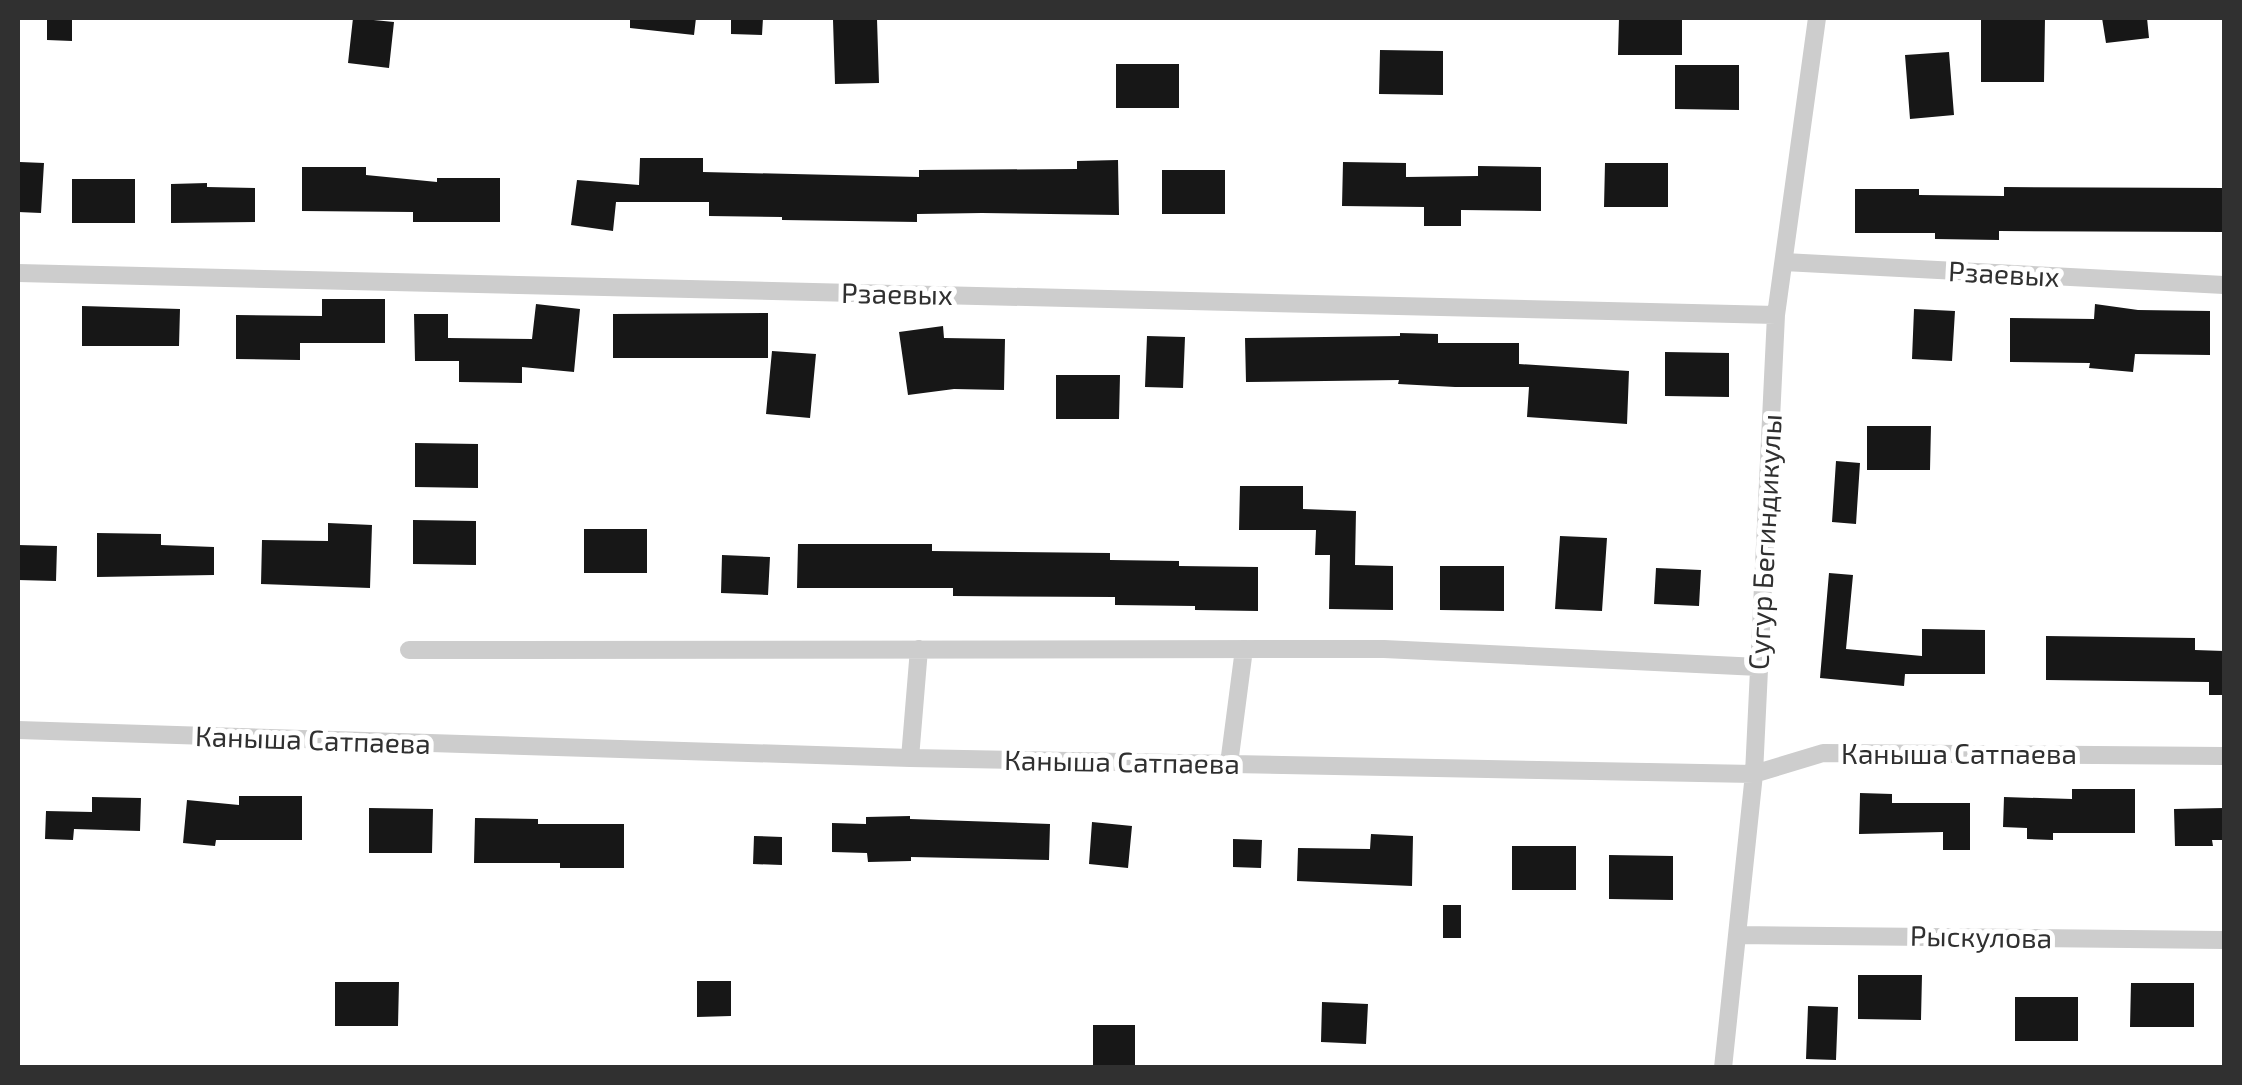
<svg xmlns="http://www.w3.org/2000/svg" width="2242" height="1085" font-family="'Exo 2',sans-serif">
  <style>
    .building { fill: #171717 }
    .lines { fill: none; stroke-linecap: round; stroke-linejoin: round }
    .street { stroke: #cdcdcd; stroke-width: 18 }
    .labels { text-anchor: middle; stroke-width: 10; stroke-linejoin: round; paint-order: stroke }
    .street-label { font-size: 28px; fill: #303030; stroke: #fff }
  </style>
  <rect width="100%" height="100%" fill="#fff"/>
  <path class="building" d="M47 18H72V41L47 40Z
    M353 18 394 22 389 68 348 63Z
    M630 18H696L694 35 630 28Z
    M731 18H763L762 35 731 34Z
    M1619 18H1682V55H1618Z
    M1981 18H2045L2044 82H1981Z
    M2102 18H2147L2149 38 2106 43Z
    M877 19 879 83 835 84 833 20Z
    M1380 50 1443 51V95L1379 94Z
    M1949 52 1954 115 1910 119 1905 55Z
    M1116 64H1179V108H1116Z
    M1675 65H1739V110L1675 109Z
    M640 158H703V172L919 177V170L1077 169V161L1118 160 1119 215 982 213 917 214V222L782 220V217L709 216V202H616L613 231 571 225 577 180 639 185Z
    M20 162 44 163 41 213 18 212Z
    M1343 162 1406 163V177L1478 176V166L1541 167V211L1461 210V226H1424V207L1342 206Z
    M1605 163H1668V207H1604Z
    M302 167H366V175L437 182V178H500V222H413V212L302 211Z
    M1162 170H1225V214H1162Z
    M72 179H135V223H72Z
    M207 183V187L255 188V222L171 223V184Z
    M2004 187 2224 188V232L1999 231V240L1935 239V233H1855V189H1919V195L2004 196Z
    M322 299H385V343H300V360L236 359V315L322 316Z
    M536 304 580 309 574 372 522 367V383L459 382V361H415L414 314H448V338L532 339Z
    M2095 304 2138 310 2210 311V355L2135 354 2133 372 2089 368 2090 363 2010 362V318L2094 319Z
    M82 306 180 309 179 346H82Z
    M1914 309 1955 311 1952 361 1912 359Z
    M768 313V358H613V314Z
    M943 326 944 338 1005 339 1004 390 954 389 908 395 899 332Z
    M1400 333 1438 334V343H1519V364L1629 371 1627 424 1527 417 1529 387H1455L1398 384 1399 380 1246 382 1245 338 1400 336Z
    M1147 336 1185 337 1183 388 1145 387Z
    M772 351 816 354 810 418 766 414Z
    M1665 352 1729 353V397L1665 396Z
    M1056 375H1120L1119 419H1056Z
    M1867 426H1931L1930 470H1867Z
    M415 443 478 444V488L415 487Z
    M1836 461 1860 463 1856 524 1832 522Z
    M1240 486H1303V509L1356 511 1355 565 1393 566V610L1329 609 1330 555H1315L1316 530H1239Z
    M413 520 476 521V565L413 564Z
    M328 523 372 525 370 588 261 584 262 540 328 541Z
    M584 529H647V573H584Z
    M97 533 161 534V545L214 547V575L97 577Z
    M1560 536 1607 538 1602 611 1555 609Z
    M798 544H932V551L1110 553V560L1179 561V566L1258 567V611L1195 610V606L1115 605V597L953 596V588H797Z
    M18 545 57 546 56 581 18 580Z
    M722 555 770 557 768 595 721 593Z
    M1440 566H1504V611L1440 610Z
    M1656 568 1701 570 1699 606 1654 604Z
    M1829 573 1853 575 1846 649 1922 656V629L1985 630V674H1905L1904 686 1820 678Z
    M2046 636 2195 638V650L2224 651V695H2209V682L2046 680Z
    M2072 789H2135V833H2053V840L2027 839V828L2003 827 2004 797 2072 799Z
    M1860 793 1892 794V803H1970V850H1943V832L1859 834Z
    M239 796H302V840H216L215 846 183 843 187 800 239 805Z
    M92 797 141 798 140 831 74 829 73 840 45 839 46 811 92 812Z
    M369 808 433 809 432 853H369Z
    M2224 808V840H2212L2213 846H2175L2174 809Z
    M910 816V819L1050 824 1049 860 911 857V861L868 862 867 853 832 852V823L866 824V817Z
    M475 818 538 819V824H624V868H560V863H474Z
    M1092 822 1132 826 1128 868 1089 864Z
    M1371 834 1413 836 1412 886 1297 881 1298 848 1370 849Z
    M754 836 782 837V865L753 864Z
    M1233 839 1262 840 1261 868 1233 867Z
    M1512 846H1576V890H1512Z
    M1609 855 1673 856V900L1609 899Z
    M1443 905H1461V938H1443Z
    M1858 975H1922L1921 1020 1858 1019Z
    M697 981H731V1016L697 1017Z
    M335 982H399L398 1026H335Z
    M2131 983H2194V1027H2130Z
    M2015 997H2078V1041H2015Z
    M1322 1002 1368 1004 1366 1044 1321 1042Z
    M1808 1006 1838 1007 1836 1060 1806 1059Z
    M1093 1025H1135V1068H1093Z"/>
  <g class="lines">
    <path class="street" d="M1784 262 2224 285
      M18 273 1776 315
      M409 650 1384 649 1759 667
      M18 730 910 758 1754 774 1823 753 2224 756
      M910 758 919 649
      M1229 764 1244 649
      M1737 935 2224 940
      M1723 1068 1754 774 1776 315 1817 18"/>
  </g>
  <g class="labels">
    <g class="street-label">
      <text transform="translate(2004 274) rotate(3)" y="10">Рзаевых</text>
      <text transform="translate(897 294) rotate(1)" y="10">Рзаевых</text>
      <text transform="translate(1765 542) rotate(-87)" y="10">Сугур Бегиндикулы</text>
      <text transform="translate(313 740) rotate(2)" y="10">Каныша Сатпаева</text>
      <text x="1959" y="764">Каныша Сатпаева</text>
      <text transform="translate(1122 762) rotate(1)" y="10">Каныша Сатпаева</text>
      <text transform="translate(1981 937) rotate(1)" y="10">Рыскулова</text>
    </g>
  </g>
  <rect width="2242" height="1085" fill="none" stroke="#303030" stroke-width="40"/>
</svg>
